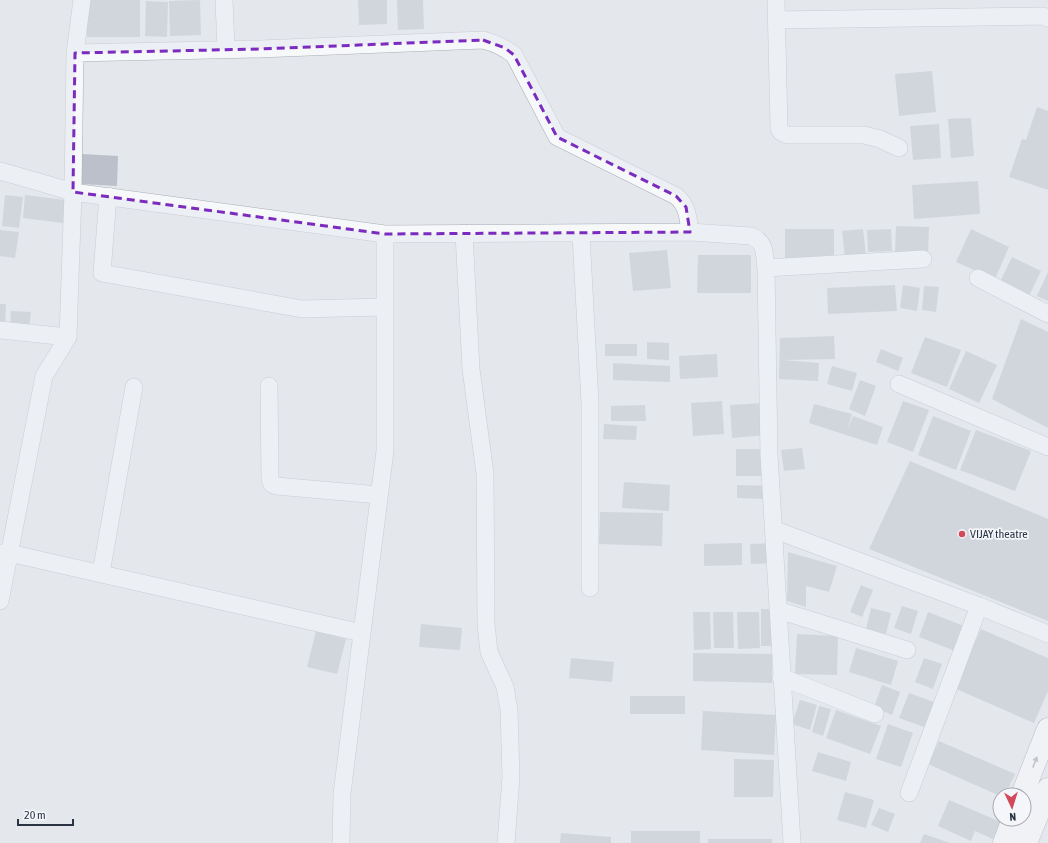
<svg xmlns="http://www.w3.org/2000/svg" width="1048" height="843" font-family="'Asap Condensed',sans-serif">
  <style>
    .building { fill: #bbc0ca }
    .lines { fill: none; stroke-linecap: round; stroke-linejoin: round }
    .minor-casing { stroke: #a9aeb7; stroke-width: 18 }
    .trunk-casing { stroke: #8b94a3; stroke-width: 23 }
    .minor { stroke: #f7f8fa; stroke-width: 17 }
    .trunk { stroke: #fff; stroke-width: 22 }
    .oneway { fill: #959aa2 }
    .marked { fill: none; stroke: #7b2cbf; stroke-width: 3; stroke-dasharray: 8 5; stroke-linejoin: round }
    .poi-dot { fill: #d1495b; stroke: #f4f6f9; stroke-width: 1.5 }
    .labels { text-anchor: middle; stroke-width: 3.5; stroke-linejoin: round; paint-order: stroke }
    .poi-label { font-size: 12px; fill: #2b3445; stroke: #f4f6f9; text-anchor: start }
  </style>
  <rect width="100%" height="100%" fill="#e4e7ec"/>
  <path class="building" d="M87 0H140V37H87Z
    M200 0 201 35 170 36 169 1Z
    M358 0H387V24L359 25Z
    M397 0H423L424 29 398 30Z
    M146 1 168 2 167 37 145 36Z
    M932 71 936 112 899 116 895 74Z
    M1037 107 1048 111V190L1009 177 1022 139 1026 140Z
    M971 118 974 156 951 158 948 119Z
    M939 124 941 158 913 160 910 126Z
    M82 154 118 156 117 186 81 184Z
    M978 181 980 214 914 219 912 185Z
    M5 195 23 197 19 228 2 226Z
    M25 195 65 200 63 223 23 218Z
    M896 226 929 227 928 254H895Z
    M785 229H834V261H785Z
    M863 229 866 256 845 258 842 231Z
    M891 229 892 251 868 252 867 230Z
    M971 229 1009 247 995 279 956 262Z
    M0 230 19 232 15 258 0 256Z
    M667 250 671 288 633 291 629 253Z
    M698 255H751V293H697Z
    M1012 257 1041 271 1027 300 998 286Z
    M1048 272V301L1037 296Z
    M895 285 897 311 828 314 827 288Z
    M903 285 920 288 917 311 900 308Z
    M924 286 939 287 936 312 922 310Z
    M0 304H6L5 327H0Z
    M11 311 31 312 29 330 10 328Z
    M1021 319 1048 332V428L992 399Z
    M834 336 835 359 783 360 819 363 818 381 779 379 780 338Z
    M925 337 961 350 947 387 911 373Z
    M647 342 669 343V360L647 359Z
    M605 344H637V356H605Z
    M881 349 903 358 898 371 876 362Z
    M966 351 997 365 979 403 949 389Z
    M717 354 718 377 680 379 679 356Z
    M613 363 670 366V382L613 380Z
    M832 366 857 373 852 391 827 384Z
    M860 380 876 386 865 416 849 409Z
    M722 401 724 434 693 436 691 403Z
    M903 401 929 410 913 452 887 442Z
    M765 403 767 435 732 438 730 405Z
    M814 404 852 414 847 430 853 416 883 427 877 445 809 423Z
    M645 405 646 421H611V406Z
    M933 416 971 431 956 470 918 455Z
    M604 424 637 426 636 440 603 439Z
    M976 430 1031 451 1015 491 960 470Z
    M802 448 805 469 784 471 781 450Z
    M736 449H766V476H736Z
    M910 461 1048 519V621L869 549Z
    M624 482 670 485 669 511 622 508Z
    M737 485 768 486 767 499 737 498Z
    M600 512 663 513 662 546 599 544Z
    M742 543V565L704 566V544Z
    M773 543 774 563 751 564 750 544Z
    M788 552 837 566 829 592 806 586V607L787 601Z
    M861 585 873 590 862 617 850 612Z
    M902 606 918 611 911 634 894 628Z
    M871 608 891 613 886 634 866 629Z
    M761 609H772V646H761Z
    M693 612H710L711 649 694 650Z
    M713 612H733L734 648H714Z
    M737 612H759L760 648 738 649Z
    M928 612 964 626 955 651 919 637Z
    M421 624 462 628 460 650 419 647Z
    M981 629 1048 658V691L1034 723 954 688Z
    M316 631 346 639 337 674 307 667Z
    M797 634 838 636 837 675 795 674Z
    M856 648 898 661 891 685 849 672Z
    M693 653 772 654V683L693 681Z
    M571 658 614 662 612 682 569 678Z
    M924 658 942 664 933 689 915 682Z
    M882 685 900 692 892 715 874 707Z
    M909 693 934 702 924 727 899 718Z
    M630 696H685V714H630Z
    M800 700 817 705 810 730 792 724Z
    M819 706 831 709 823 736 812 732Z
    M836 710 881 726 870 754 826 738Z
    M703 711 776 715 774 755 701 750Z
    M888 724 913 733 901 767 876 759Z
    M939 741 1015 774 1005 795 1000 796 928 764Z
    M818 752 851 762 846 781 812 771Z
    M734 759 774 760 773 797H734Z
    M845 792 874 800 866 828 837 820Z
    M949 800 1001 822 993 839 975 831 971 841 938 826Z
    M879 808 895 814 888 832 871 825Z
    M631 831H700V843H631Z
    M561 833 611 837V843H560Z
    M924 834 950 843H920Z
    M708 839H772V843H708Z"/>
  <g class="lines">
    <g class="minor-casing">
      <path id="minor" d="M224 0 226 49
        M776 0 779 128 781 132 787 135H864L880 139 899 148
        M776 20 1043 16 1048 18
        M75 53 82 0
        M0 171 73 192 385 234V451L362 633
        M108 196 102 273 302 309 384 307
        M464 233 471 369 485 474 486 624 489 652 505 687 509 710 511 777 506 843
        M385 234 690 232 751 236C766 242 764 253 766 268L769 455 792 843
        M581 234 590 403V588
        M766 268 923 259
        M978 278 1048 314
        M0 330 68 337 44 376 0 601
        M68 337 73 192 75 53 260 49 483 40C495 43 504 47 514 55L557 137 676 196C688 206 688 218 690 232
        M899 384 1048 447
        M269 386 270 479 272 484 276 486 379 495
        M775 530 979 606 1048 634
        M0 553H9L362 633 342 794 341 843
        M101 573 134 387
        M778 610 907 650
        M781 677 875 714
        M909 793 979 606"/>
    </g>
    <g class="trunk-casing">
      <path id="trunk" d="M1022 795 1048 729
        M1004 843 1013 819
        M1026 843 1048 789"/>
    </g>
    <use href="#minor" class="minor"/>
    <use href="#trunk" class="trunk"/>
  </g>
  <defs><path id="oneway-solid" d="M-6-.8H1V-3.2L6.5 0L1 3.2V.8H-6Z"/></defs>
  <use class="oneway" href="#oneway-solid" transform="translate(1035 762) rotate(-69)"/>
  <path d="M0 0H1048V843H0ZM483 40 505 48 514 55 557 137 676 196 686 207 690 232 385 234 73 192 75 53 260 49Z" fill="#e4e7ec" fill-opacity=".55" fill-rule="evenodd"/>
  <path class="marked" d="M483 40 505 48 514 55 557 137 676 196 686 207 690 232 385 234 73 192 75 53 260 49Z"/>
  <circle class="poi-dot" cx="962" cy="534" r="4"/>
  <g class="labels">
    <g class="poi-label">
      <text x="970" y="538">VIJAY theatre</text>
    </g>
  </g>
  <g transform="translate(1012 807) rotate(176)"><circle r="19" fill="#f4f6f9" stroke="#a4a8b1"/>
  <path d="M0-3L7 15L0 10L-7 15Z" fill="#d1495b"/>
  <text y="-6" font-size="11" font-weight="bold" text-anchor="middle" fill="#2b3445">N</text>
  </g>
  <path d="M18 819v6h55v-6" fill="none" stroke="#2b3445" stroke-width="2"/>
  <text x="24" y="819" font-size="12" fill="#2b3445" stroke="#f4f6f9" stroke-width="3" paint-order="stroke">20 m</text>
</svg>
